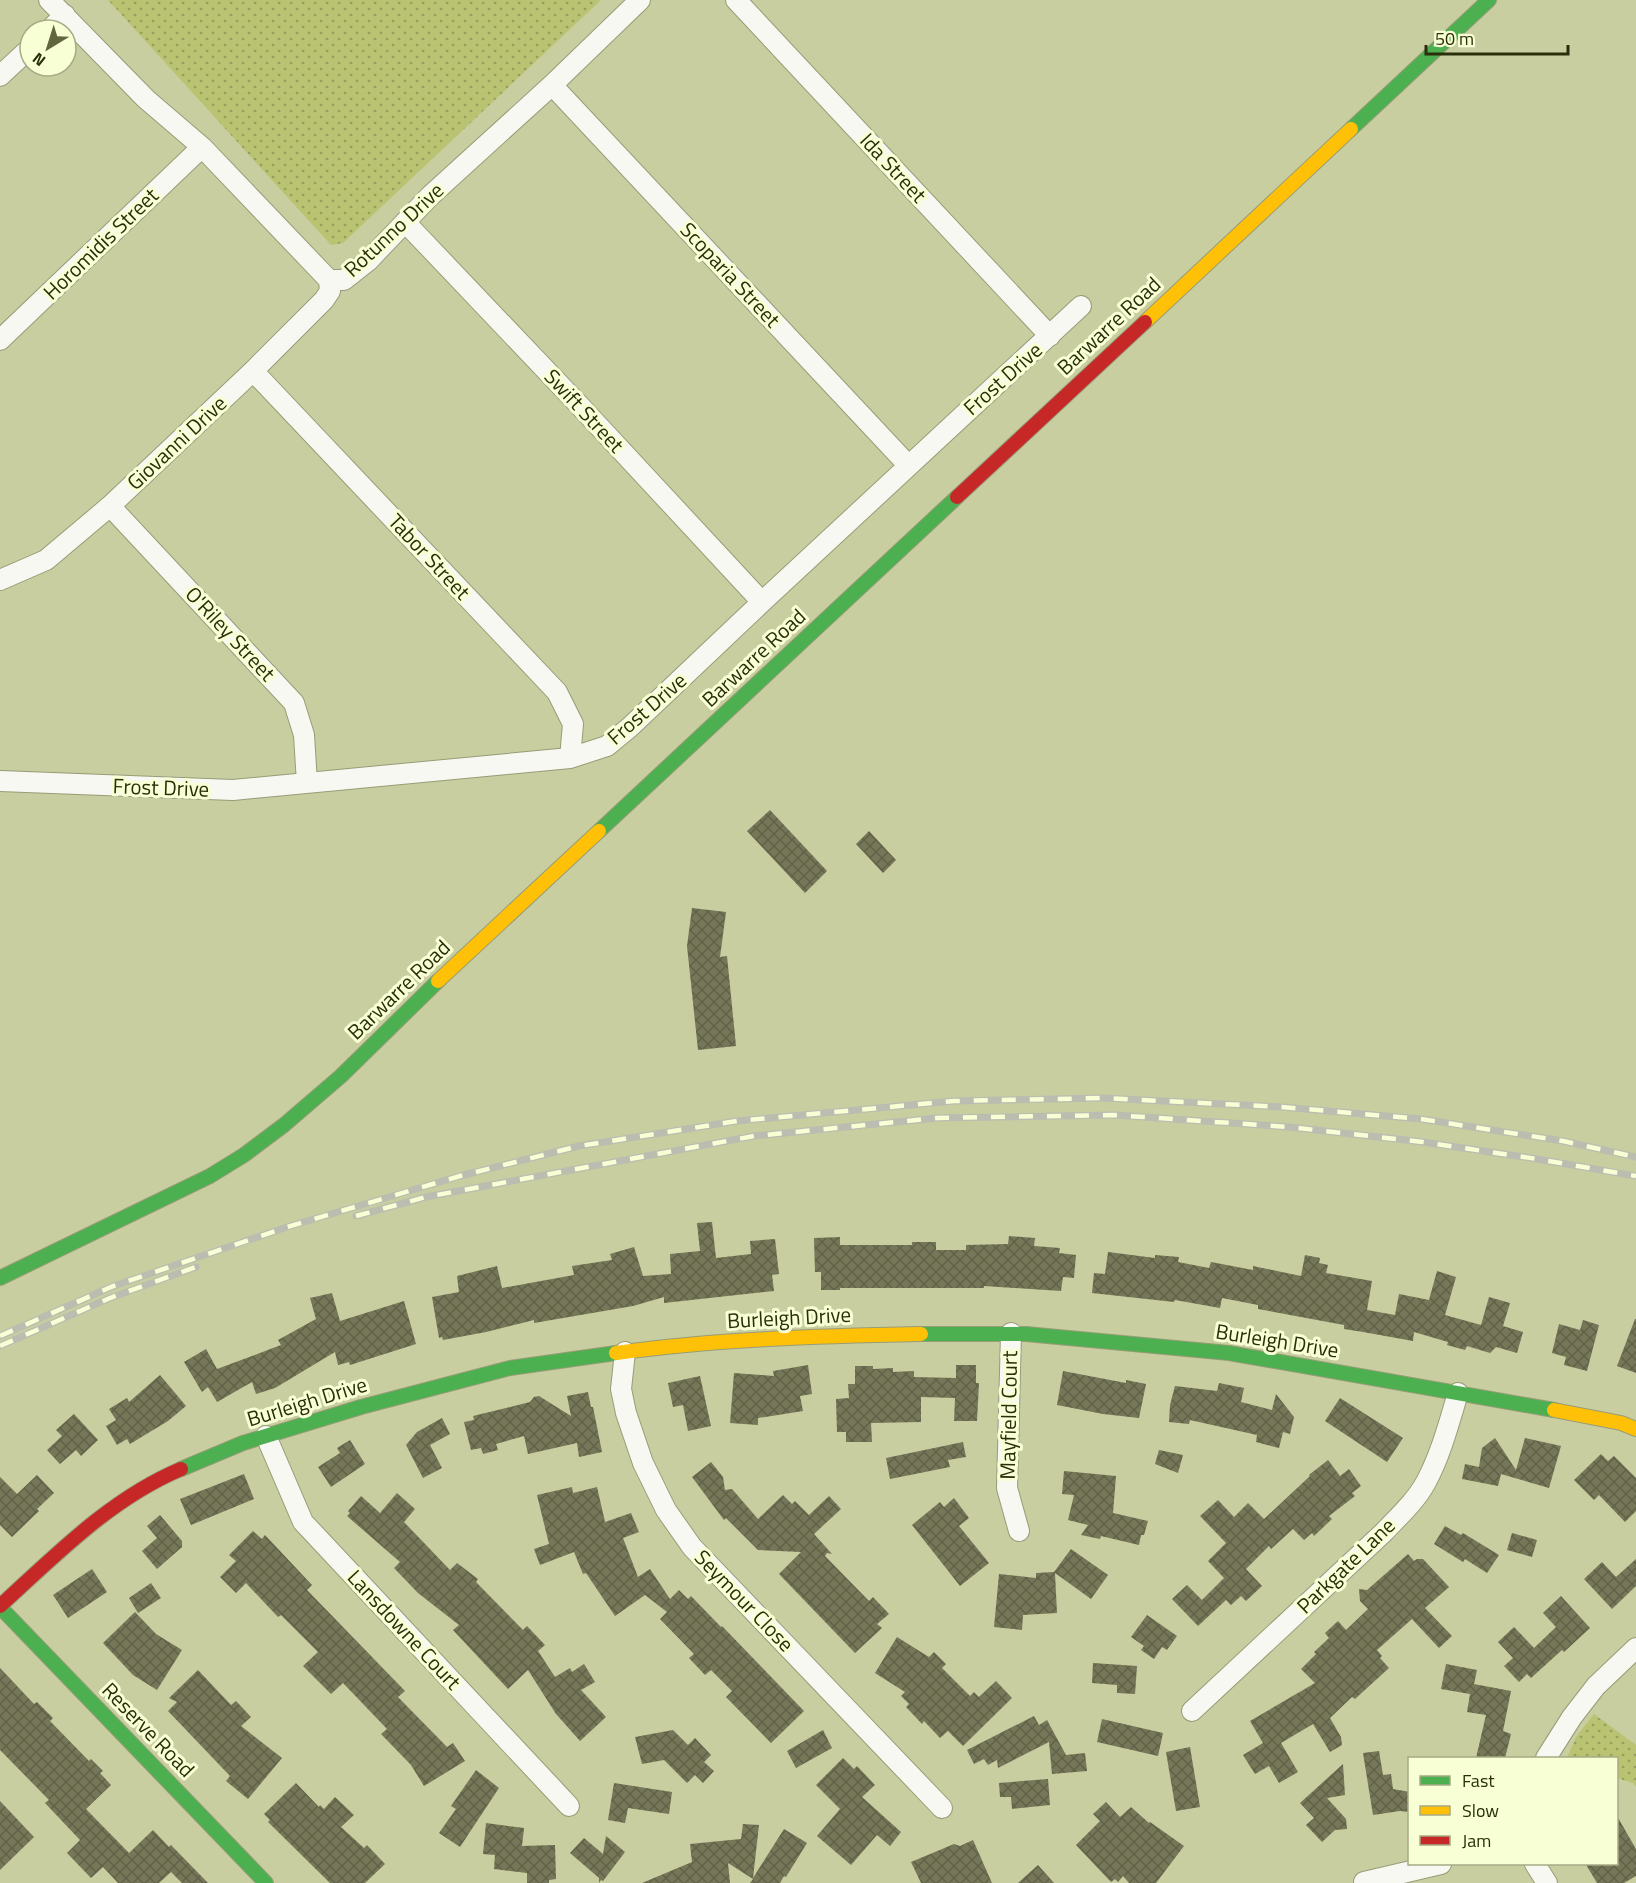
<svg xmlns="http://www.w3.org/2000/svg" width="1636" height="1883" font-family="'Titillium Web',sans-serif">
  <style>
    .park { fill: url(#park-dots) }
    .building { fill: url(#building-cross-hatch) }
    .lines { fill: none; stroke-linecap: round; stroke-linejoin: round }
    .street-casing { stroke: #989c77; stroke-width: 22 }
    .fast-casing { stroke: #989c77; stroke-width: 16 }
    .slow-casing { stroke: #989c77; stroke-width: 16 }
    .jam-casing { stroke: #989c77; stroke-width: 16 }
    .street { stroke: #f7f8f1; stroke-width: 20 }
    .fast { stroke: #4caf50; stroke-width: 14 }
    .slow { stroke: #ffc107; stroke-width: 14 }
    .jam { stroke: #c62828; stroke-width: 14 }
    .rail-casing { stroke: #bbbdb0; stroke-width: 7 }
    .rail { stroke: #f8ffd5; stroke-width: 4.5; stroke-dasharray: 14; stroke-linecap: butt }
    .labels { text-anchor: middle; stroke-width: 6; stroke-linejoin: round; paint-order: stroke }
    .street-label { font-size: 21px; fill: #2b2e0b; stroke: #f8ffd5 }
  </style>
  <defs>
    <pattern id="park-dots" width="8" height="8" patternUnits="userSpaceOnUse" patternTransform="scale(1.5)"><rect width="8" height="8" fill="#bac372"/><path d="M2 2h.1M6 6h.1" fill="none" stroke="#979f5c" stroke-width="1.8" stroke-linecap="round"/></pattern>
    <pattern id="building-cross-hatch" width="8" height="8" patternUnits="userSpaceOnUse" patternTransform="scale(1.5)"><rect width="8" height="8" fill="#767658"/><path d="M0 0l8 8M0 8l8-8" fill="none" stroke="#616147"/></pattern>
  </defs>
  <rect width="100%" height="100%" fill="#c8cea0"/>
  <path class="park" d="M108 0H601L343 243 331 245Z
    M1594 1714 1636 1745V1787L1633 1783 1617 1778 1616 1758H1567L1576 1737Z"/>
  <path class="building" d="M770 810 827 871 805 893 747 831Z
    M869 831 896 860 883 873 856 844Z
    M692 908 726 912 720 957 727 956 736 1046 698 1050 687 946Z
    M712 1222 716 1258 751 1254 750 1241 775 1239 779 1274 772 1275 774 1291 664 1303V1297L633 1306 534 1323V1320L486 1332 443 1340 442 1337 439 1338 432 1297 459 1292 457 1276 497 1266 502 1288 574 1275 572 1266 612 1260 610 1254 634 1247 643 1276 671 1274 670 1254 700 1251 697 1223Z
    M1009 1236 1035 1238 1034 1246 1060 1248 1059 1253 1076 1255 1074 1278 1063 1277 1061 1291 984 1286V1288H840V1290H821V1272H815L814 1238 840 1237V1245H912V1242H936V1250H966V1245L1008 1244Z
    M1108 1252 1155 1258V1255L1179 1257 1178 1262 1209 1268 1211 1262 1253 1270V1266L1301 1276 1305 1255 1320 1258 1319 1263 1328 1265 1326 1273 1372 1281 1367 1310 1395 1315 1399 1294 1429 1300 1437 1271 1456 1277 1445 1315 1481 1325 1489 1297 1510 1303 1503 1326 1523 1332 1517 1353 1496 1347 1490 1353 1467 1346 1465 1350 1447 1345 1448 1342 1414 1332 1413 1341 1363 1332 1344 1329V1325L1258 1309V1305L1222 1298 1220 1308 1175 1300 1174 1302 1092 1293 1094 1273 1105 1274Z
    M332 1293 340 1321 404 1301 416 1344 350 1365 349 1362 338 1365 335 1352 275 1388 256 1394 252 1382 217 1402 208 1387 202 1392 184 1362 206 1349 217 1369 281 1345 278 1340 316 1319 310 1298Z
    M1635 1319H1636V1373L1617 1366Z
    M1583 1320 1599 1325 1587 1371 1564 1365 1566 1357 1552 1353 1559 1324 1580 1330Z
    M808 1365 812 1394 800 1396 803 1411 758 1418V1425L730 1423 734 1373 774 1376 773 1371Z
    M956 1365H976V1383H979L977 1421H954L955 1398 921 1397V1422L871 1423 872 1442H846V1432H837L836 1399 849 1398 848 1384H855V1366H873V1369L893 1368V1372L914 1371V1377L956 1378Z
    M1063 1371 1126 1383V1380L1146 1384 1139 1418 1103 1414 1057 1405Z
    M160 1375 186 1406 168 1421 130 1444 127 1439 117 1445 106 1426 116 1420 109 1409 127 1398 129 1402Z
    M700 1376 711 1426 688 1431 683 1405 673 1407 668 1383Z
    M1219 1383 1244 1388 1241 1402 1272 1410 1276 1394 1294 1417 1290 1434 1283 1432 1279 1448 1256 1442 1257 1435 1190 1420 1189 1424 1169 1422 1170 1405 1175 1386 1217 1391Z
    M588 1392 591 1407H593L602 1452 579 1457 577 1443 528 1454 524 1436 496 1444 498 1450 483 1454 481 1448 471 1450 464 1422 474 1420 473 1416 530 1402 534 1397 539 1396 571 1416 567 1396Z
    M1340 1398 1403 1438 1387 1462 1325 1421Z
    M74 1414 98 1440 81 1456 76 1450 60 1464 47 1450 62 1436 56 1430Z
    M442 1418 450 1434 430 1445 442 1468 423 1478 406 1445 417 1432Z
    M1495 1438 1516 1470 1525 1438 1561 1446 1549 1488 1501 1474 1498 1486 1462 1479 1465 1464 1479 1467 1482 1448Z
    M350 1440 365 1464 331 1487 318 1467 340 1453 337 1448Z
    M963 1442 966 1457 948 1460 950 1467 890 1479 886 1458Z
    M1159 1450 1183 1455 1178 1473 1155 1464Z
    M1601 1454 1608 1461 1614 1456 1636 1478V1511L1625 1522 1599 1495 1594 1500 1574 1480Z
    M1328 1460 1340 1476 1349 1469 1361 1486 1352 1493 1355 1496 1329 1516 1332 1519 1314 1536 1312 1533 1304 1540 1293 1529 1271 1549 1269 1546 1246 1569 1262 1586 1246 1601 1241 1596 1231 1605 1226 1600 1198 1626 1172 1599 1187 1585 1202 1600 1224 1578 1208 1561 1226 1543 1200 1516 1218 1500 1234 1517 1248 1503 1264 1519 1310 1476 1309 1475Z
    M711 1462 723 1477 725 1490 732 1489 758 1519 783 1495 792 1504 795 1501 809 1515 829 1496 841 1509 814 1534 832 1554 827 1553 825 1556 869 1601 873 1597 889 1614 877 1624 882 1628 855 1653 779 1574 801 1552 758 1550 726 1518 724 1520 692 1477Z
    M1064 1471 1116 1476 1113 1513 1148 1521 1144 1535H1141L1139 1545 1101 1536 1100 1539 1081 1535 1088 1525 1068 1520 1074 1495 1062 1494Z
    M244 1474 254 1499 191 1525 180 1499Z
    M37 1475 54 1493 37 1509 39 1511 12 1537 0 1525V1477L17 1494Z
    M572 1487 573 1493 597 1487 605 1522 631 1513 639 1532 623 1538 638 1577 650 1569 670 1599 679 1590 688 1599 691 1596 721 1627 722 1626 804 1711 771 1743 726 1697 732 1691 711 1670 705 1675 689 1658 694 1654 660 1619 667 1612 645 1595 615 1616 586 1573 583 1574 574 1552 540 1565 534 1549 549 1544 537 1495Z
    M397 1493 415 1509 404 1522 450 1570 457 1563 478 1579 476 1582 523 1630 527 1626 545 1645 538 1651 555 1677 570 1668 572 1672 584 1664 595 1682 581 1690 606 1717 580 1741 556 1714 528 1670 508 1689 453 1630 459 1625 418 1593 394 1568 400 1562 347 1516 350 1513 348 1511 361 1496 380 1513Z
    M954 1498 969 1518 959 1526 989 1563 960 1586 912 1525 940 1502 944 1507Z
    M160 1515 182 1541V1547L157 1569 142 1551 157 1538 147 1526Z
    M1445 1526 1461 1535 1463 1533 1499 1555 1487 1573 1465 1559 1463 1562 1434 1544Z
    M253 1531 262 1539 265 1535 312 1585 307 1590 405 1691 398 1697 447 1747 453 1743 465 1761 424 1786 411 1765 381 1734 387 1729 343 1683 331 1694 303 1666 318 1652 281 1615 278 1617 246 1583 236 1593 220 1577 236 1561 229 1555Z
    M1512 1533 1537 1540 1532 1557 1507 1550Z
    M1071 1549 1108 1575 1091 1599 1055 1573 1057 1613 1023 1615 1022 1630 994 1627 999 1574 1036 1578V1573L1054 1572Z
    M1408 1554 1414 1561 1417 1559H1423L1449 1587 1425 1608 1452 1636 1439 1648 1412 1619 1377 1650 1382 1656 1380 1658 1389 1668 1355 1699 1352 1697 1330 1718 1341 1737 1342 1745 1330 1752 1313 1724 1281 1743 1298 1772 1279 1783 1269 1766 1255 1774 1243 1755 1263 1743 1250 1721 1315 1683 1301 1669 1316 1654 1314 1652 1329 1638 1325 1633 1338 1621 1346 1630 1368 1609 1360 1601 1359 1589 1367 1590Z
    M1636 1559V1586L1612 1609 1584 1579 1602 1562 1616 1577Z
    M92 1569 107 1592 68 1618 53 1595Z
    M151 1583 161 1598 138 1613 129 1598Z
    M1561 1596 1590 1628 1564 1652 1562 1650 1531 1678 1527 1674 1519 1682 1504 1666 1513 1658 1498 1642 1514 1627 1534 1648 1556 1627 1543 1613Z
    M135 1612 156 1634 182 1650 157 1690 133 1675 103 1643Z
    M1147 1615 1177 1636 1167 1650 1162 1647 1154 1659 1141 1650 1144 1646 1131 1637Z
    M897 1637 929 1657 934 1652 946 1664 942 1668 970 1696 974 1692 979 1697 996 1681 1012 1698 963 1746 948 1731 940 1738 924 1721 922 1724 906 1707 909 1704 901 1696 905 1692 875 1673Z
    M1093 1663 1137 1666 1135 1694 1117 1693V1685L1092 1683Z
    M1446 1664 1477 1670 1474 1684 1511 1691 1503 1731 1511 1734 1505 1758H1476L1486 1715 1467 1712 1470 1694 1441 1689Z
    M0 1668 34 1704 37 1702 53 1718 50 1721 89 1761 91 1759 103 1771 100 1773 111 1785 86 1809 129 1853 153 1830 169 1847 171 1845 208 1883H182L171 1872 159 1883H118L103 1867 91 1878 67 1853 80 1840 45 1803 49 1800 0 1750Z
    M198 1670 231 1705 236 1701 251 1717 241 1726 282 1758 248 1799 226 1781 230 1776 168 1711 177 1702 169 1698Z
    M1034 1716 1039 1725 1047 1720 1066 1755 1085 1753 1087 1771 1052 1774 1049 1742 998 1768 997 1760 988 1765 984 1759 974 1764 967 1750Z
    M1102 1719 1163 1733 1158 1756 1097 1742Z
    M673 1730 688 1745 695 1738 711 1755 704 1762 714 1771 703 1783 695 1775 687 1783 664 1760 642 1764 635 1737Z
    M823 1730 832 1748 796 1768 787 1751Z
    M1190 1747 1200 1807 1176 1811 1166 1752Z
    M1379 1751 1383 1775 1391 1774 1393 1789 1410 1792V1812L1400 1811 1373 1815 1363 1753Z
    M843 1758 854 1769 857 1766 875 1785 862 1797 901 1832 890 1846 877 1835 851 1865 817 1836 840 1809 816 1785Z
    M1343 1764 1345 1795 1327 1798 1346 1819 1347 1829 1335 1830 1322 1842 1306 1825 1314 1818 1300 1803Z
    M476 1770 499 1788 460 1847 439 1833 456 1809 451 1806Z
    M1048 1779 1050 1805 1012 1809 1011 1797H1000L999 1783Z
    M296 1783 319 1807 320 1805 324 1809 335 1797 354 1815 341 1827 364 1848 367 1845 385 1864 365 1883H330L268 1822 270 1820 264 1814Z
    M614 1783 672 1792 669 1814 628 1808 625 1823 608 1820Z
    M0 1801 34 1837 0 1870Z
    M1106 1802 1120 1817 1131 1807 1149 1823 1150 1822 1184 1846 1156 1883H1129L1123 1876 1118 1882 1115 1879 1111 1882 1076 1845 1100 1821 1093 1814Z
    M1617 1816 1636 1849V1876L1624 1883H1597L1585 1863H1617Z
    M486 1823 524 1828 522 1846 555 1845 556 1879 549 1880V1883H527V1873L494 1869 495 1855 483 1854Z
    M743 1824 759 1825 753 1878 784 1829 807 1843 786 1877 784 1876 780 1883H750L753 1879 728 1863 730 1883H642L692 1862 690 1844 741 1839Z
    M606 1836 625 1852 603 1881 601 1880 599 1883V1878L570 1853 584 1838 603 1854Z
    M973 1840 992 1883H921L911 1862 954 1844 960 1846Z
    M1038 1865 1054 1883H1018Z"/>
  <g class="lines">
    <g class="street-casing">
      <path id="street" d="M49 0 146 99 202 147 329 280H344L368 261 430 196 552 85 640 0
        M736 0 1050 336
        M49 30 65 15
        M0 76 30 48
        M552 85 908 465
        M405 222 580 406 762 602
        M0 340 202 147
        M253 371 557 692 573 724 570 758
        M110 506 294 703 304 735 307 783
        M0 580 46 560 110 506 253 371 324 300 330 291 329 280
        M0 781 233 790 570 758 607 746 630 727 762 602 1081 306
        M1011 1333 1007 1488 1019 1531
        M625 1352 621 1389 626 1413 643 1463 666 1510 692 1547 942 1808
        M266 1436 303 1522 569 1806
        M1192 1711 1383 1533C1398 1517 1416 1501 1426 1482 1441 1454 1449 1423 1458 1393
        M1546 1758 1572 1717 1596 1686 1636 1648
        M1535 1864 1547 1883
        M1364 1882 1441 1864"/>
    </g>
    <g class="fast-casing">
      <path id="fast" d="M1351 129 1489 0
        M599 831 957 497
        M0 1278 210 1176 244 1155 284 1125 341 1076 438 981
        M921 1334H1026L1229 1353 1554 1410
        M181 1469 243 1443 361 1407 510 1368 616 1353
        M0 1607 266 1883"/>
    </g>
    <g class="slow-casing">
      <path id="slow" d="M1145 322 1351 129
        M438 981 599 831
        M616 1353C717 1339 819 1336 921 1334
        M1554 1410 1621 1423 1636 1429"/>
    </g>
    <g class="jam-casing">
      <path id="jam" d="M957 497 1145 322
        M0 1606C56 1555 110 1499 181 1469"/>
    </g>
    <use href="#street" class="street"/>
    <use href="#fast" class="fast"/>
    <use href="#slow" class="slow"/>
    <use href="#jam" class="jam"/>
    <g class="rail-casing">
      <path id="rail" d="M356 1216 426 1197 754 1136 937 1118 1114 1115 1289 1127 1423 1142 1537 1159 1636 1176
        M0 1336 111 1287 287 1227 460 1176 579 1146 737 1121 954 1101 1103 1098 1282 1107 1421 1119 1563 1141 1636 1157
        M0 1346 110 1298 196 1267"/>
    </g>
    <use href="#rail" class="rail"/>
  </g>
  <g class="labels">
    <g class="street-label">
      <text transform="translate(893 168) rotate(47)" y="7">Ida Street</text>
      <text transform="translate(394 230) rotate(-43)" y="7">Rotunno Drive</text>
      <text transform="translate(101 244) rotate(-44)" y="7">Horomidis Street</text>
      <text transform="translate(730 275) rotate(47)" y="7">Scoparia Street</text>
      <text transform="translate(1109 326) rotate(-43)" y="7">Barwarre Road</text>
      <text transform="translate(1003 379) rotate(-42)" y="7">Frost Drive</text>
      <text transform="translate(584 411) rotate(47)" y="7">Swift Street</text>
      <text transform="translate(177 443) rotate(-43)" y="7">Giovanni Drive</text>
      <text transform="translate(429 557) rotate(47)" y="7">Tabor Street</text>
      <text transform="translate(230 634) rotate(47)" y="7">O'Riley Street</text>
      <text transform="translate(754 658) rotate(-43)" y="7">Barwarre Road</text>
      <text transform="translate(647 709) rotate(-41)" y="7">Frost Drive</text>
      <text transform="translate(161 788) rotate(2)" y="7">Frost Drive</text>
      <text transform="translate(399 990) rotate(-44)" y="7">Barwarre Road</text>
      <text transform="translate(789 1318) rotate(-3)" y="7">Burleigh Drive</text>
      <text transform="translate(1277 1341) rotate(9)" y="7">Burleigh Drive</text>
      <text transform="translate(307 1402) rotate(-17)" y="7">Burleigh Drive</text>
      <text transform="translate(1009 1415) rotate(-89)" y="7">Mayfield Court</text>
      <text transform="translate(1346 1566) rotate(-44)" y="7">Parkgate Lane</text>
      <text transform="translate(744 1601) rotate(46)" y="7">Seymour Close</text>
      <text transform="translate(404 1630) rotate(47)" y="7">Lansdowne Court</text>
      <text transform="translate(148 1730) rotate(46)" y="7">Reserve Road</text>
    </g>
  </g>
  <rect x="1408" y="1757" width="210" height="108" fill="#f8ffd5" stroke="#a6ab84" stroke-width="1.5"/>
  <rect x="1420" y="1776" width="30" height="9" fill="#4caf50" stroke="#a6ab84" stroke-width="1.5"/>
  <text x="1462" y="1787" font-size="18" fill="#2b2e0b">Fast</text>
  <rect x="1420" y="1806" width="30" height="9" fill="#ffc107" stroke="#a6ab84" stroke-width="1.5"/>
  <text x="1462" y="1817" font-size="18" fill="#2b2e0b">Slow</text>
  <rect x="1420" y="1836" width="30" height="9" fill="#c62828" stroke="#a6ab84" stroke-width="1.5"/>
  <text x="1462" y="1847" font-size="18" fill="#2b2e0b">Jam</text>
  <g transform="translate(48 48) rotate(218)"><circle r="28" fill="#f8ffd5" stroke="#a6ab84" stroke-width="1.5"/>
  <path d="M0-4.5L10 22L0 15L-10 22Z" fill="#62663f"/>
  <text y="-9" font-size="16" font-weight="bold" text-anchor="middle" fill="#2b2e0b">N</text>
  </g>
  <path d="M1426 45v9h142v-9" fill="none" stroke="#2b2e0b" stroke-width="3"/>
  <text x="1435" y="45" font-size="18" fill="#2b2e0b" stroke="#f8ffd5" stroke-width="4.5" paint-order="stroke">50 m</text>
</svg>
